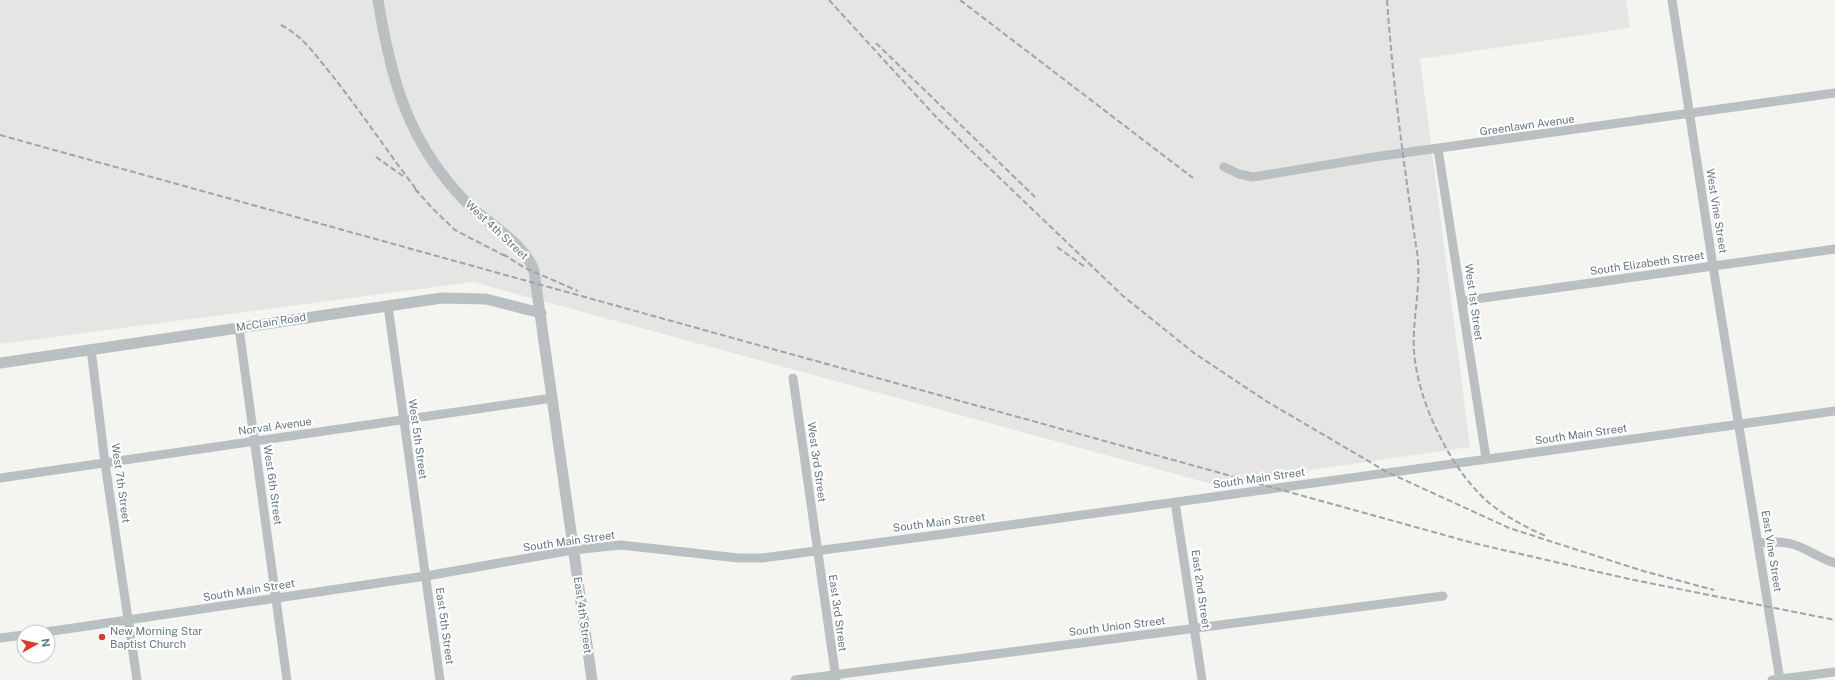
<svg xmlns="http://www.w3.org/2000/svg" width="1835" height="680" font-family="'Public Sans',sans-serif">
  <style>
    .built { fill: #e5e5e4 }
    .lines { fill: none; stroke-linecap: round; stroke-linejoin: round }
    .minor { stroke: #bac0c2; stroke-width: 9 }
    .tertiary { stroke: #bac0c2; stroke-width: 11 }
    .rail { stroke: #9ca5a8; stroke-width: 2; stroke-dasharray: 6 3; stroke-linecap: butt }
    .poi-dot { fill: #db3b2a; stroke: #fff; stroke-width: 1.5 }
    .labels { text-anchor: middle; stroke-width: 4; stroke-linejoin: round; paint-order: stroke }
    .street-label { font-size: 11px; fill: #647880; stroke: #fff }
    .poi-label { font-size: 11px; fill: #647880; stroke: #fff; text-anchor: start }
  </style>
  <rect width="100%" height="100%" fill="#f4f4f0"/>
  <path class="built" d="M0 0H1626L1630 28 1420 59 1470 447 1212 484 473 282 0 344Z"/>
  <g class="lines">
    <path class="minor" d="M1672 0 1713 266 1780 680
      M1438 149 1486 458
      M1224 167 1239 174 1253 177 1374 157 1835 93
      M1462 301 1835 249
      M388 306 440 680
      M239 328 287 680
      M91 349 105 463 137 680
      M793 378 836 679
      M0 478 553 398
      M1175 502 1202 680
      M1758 543C1770 542 1781 541 1792 544 1807 548 1820 559 1835 563
      M46 632 426 576 573 550 621 545 738 558H762L952 533 1835 411
      M0 638 24 635
      M795 680 1443 596
      M1772 680 1835 672"/>
    <path class="tertiary" d="M378 0C391 80 408 143 467 203 488 224 525 243 534 271L592 680
      M0 363 442 298 486 299 541 313"/>
    <path class="rail" d="M829 0 936 117 1123 296 1194 353 1266 401 1387 472 1509 528 1643 571 1714 590
      M960 0 1193 178
      M1387 0C1393 84 1404 168 1417 252 1422 285 1412 318 1414 351 1417 402 1453 475 1493 506 1510 519 1527 528 1546 536
      M281 25C303 36 316 56 331 74 362 113 389 154 419 193
      M876 43 1035 197
      M0 135 1473 543 1629 579 1835 620
      M376 157 403 176
      M415 189 432 208 455 230 507 257
      M1057 247 1085 267
      M503 254 525 268 578 291"/>
  </g>
  <circle class="poi-dot" cx="102" cy="637" r="4"/>
  <g class="labels">
    <g class="street-label">
      <text transform="translate(1527 125) rotate(-8)" y="4">Greenlawn Avenue</text>
      <text transform="translate(1717 211) rotate(81)" y="4">West Vine Street</text>
      <text transform="translate(497 230) rotate(43)" y="4">West 4th Street</text>
      <text transform="translate(1647 263) rotate(-8)" y="4">South Elizabeth Street</text>
      <text transform="translate(1474 302) rotate(82)" y="4">West 1st Street</text>
      <text transform="translate(271 322) rotate(-9)" y="4">McClain Road</text>
      <text transform="translate(275 426) rotate(-8)" y="4">Norval Avenue</text>
      <text transform="translate(1581 434) rotate(-8)" y="4">South Main Street</text>
      <text transform="translate(418 439) rotate(82)" y="4">West 5th Street</text>
      <text transform="translate(817 462) rotate(82)" y="4">West 3rd Street</text>
      <text transform="translate(1259 478) rotate(-8)" y="4">South Main Street</text>
      <text transform="translate(121 483) rotate(82)" y="4">West 7th Street</text>
      <text transform="translate(273 485) rotate(82)" y="4">West 6th Street</text>
      <text transform="translate(939 522) rotate(-7)" y="4">South Main Street</text>
      <text transform="translate(569 541) rotate(-8)" y="4">South Main Street</text>
      <text transform="translate(1772 551) rotate(81)" y="4">East Vine Street</text>
      <text transform="translate(1201 589) rotate(82)" y="4">East 2nd Street</text>
      <text transform="translate(249 590) rotate(-9)" y="4">South Main Street</text>
      <text transform="translate(838 613) rotate(82)" y="4">East 3rd Street</text>
      <text transform="translate(583 615) rotate(82)" y="4">East 4th Street</text>
      <text transform="translate(445 626) rotate(82)" y="4">East 5th Street</text>
      <text transform="translate(1117 626) rotate(-7)" y="4">South Union Street</text>
    </g>
    <g class="poi-label">
      <text x="110" y="635">New Morning Star<tspan x="110" dy="13">Baptist Church</tspan></text>
    </g>
  </g>
  <g transform="translate(36 644) rotate(82)"><circle r="19" fill="#ffffff" stroke="#c1c9cc"/>
  <path d="M0-3L7 15L0 10L-7 15Z" fill="#db3b2a"/>
  <text y="-6" font-size="11" font-weight="bold" text-anchor="middle" fill="#647880">N</text>
  </g>
</svg>
